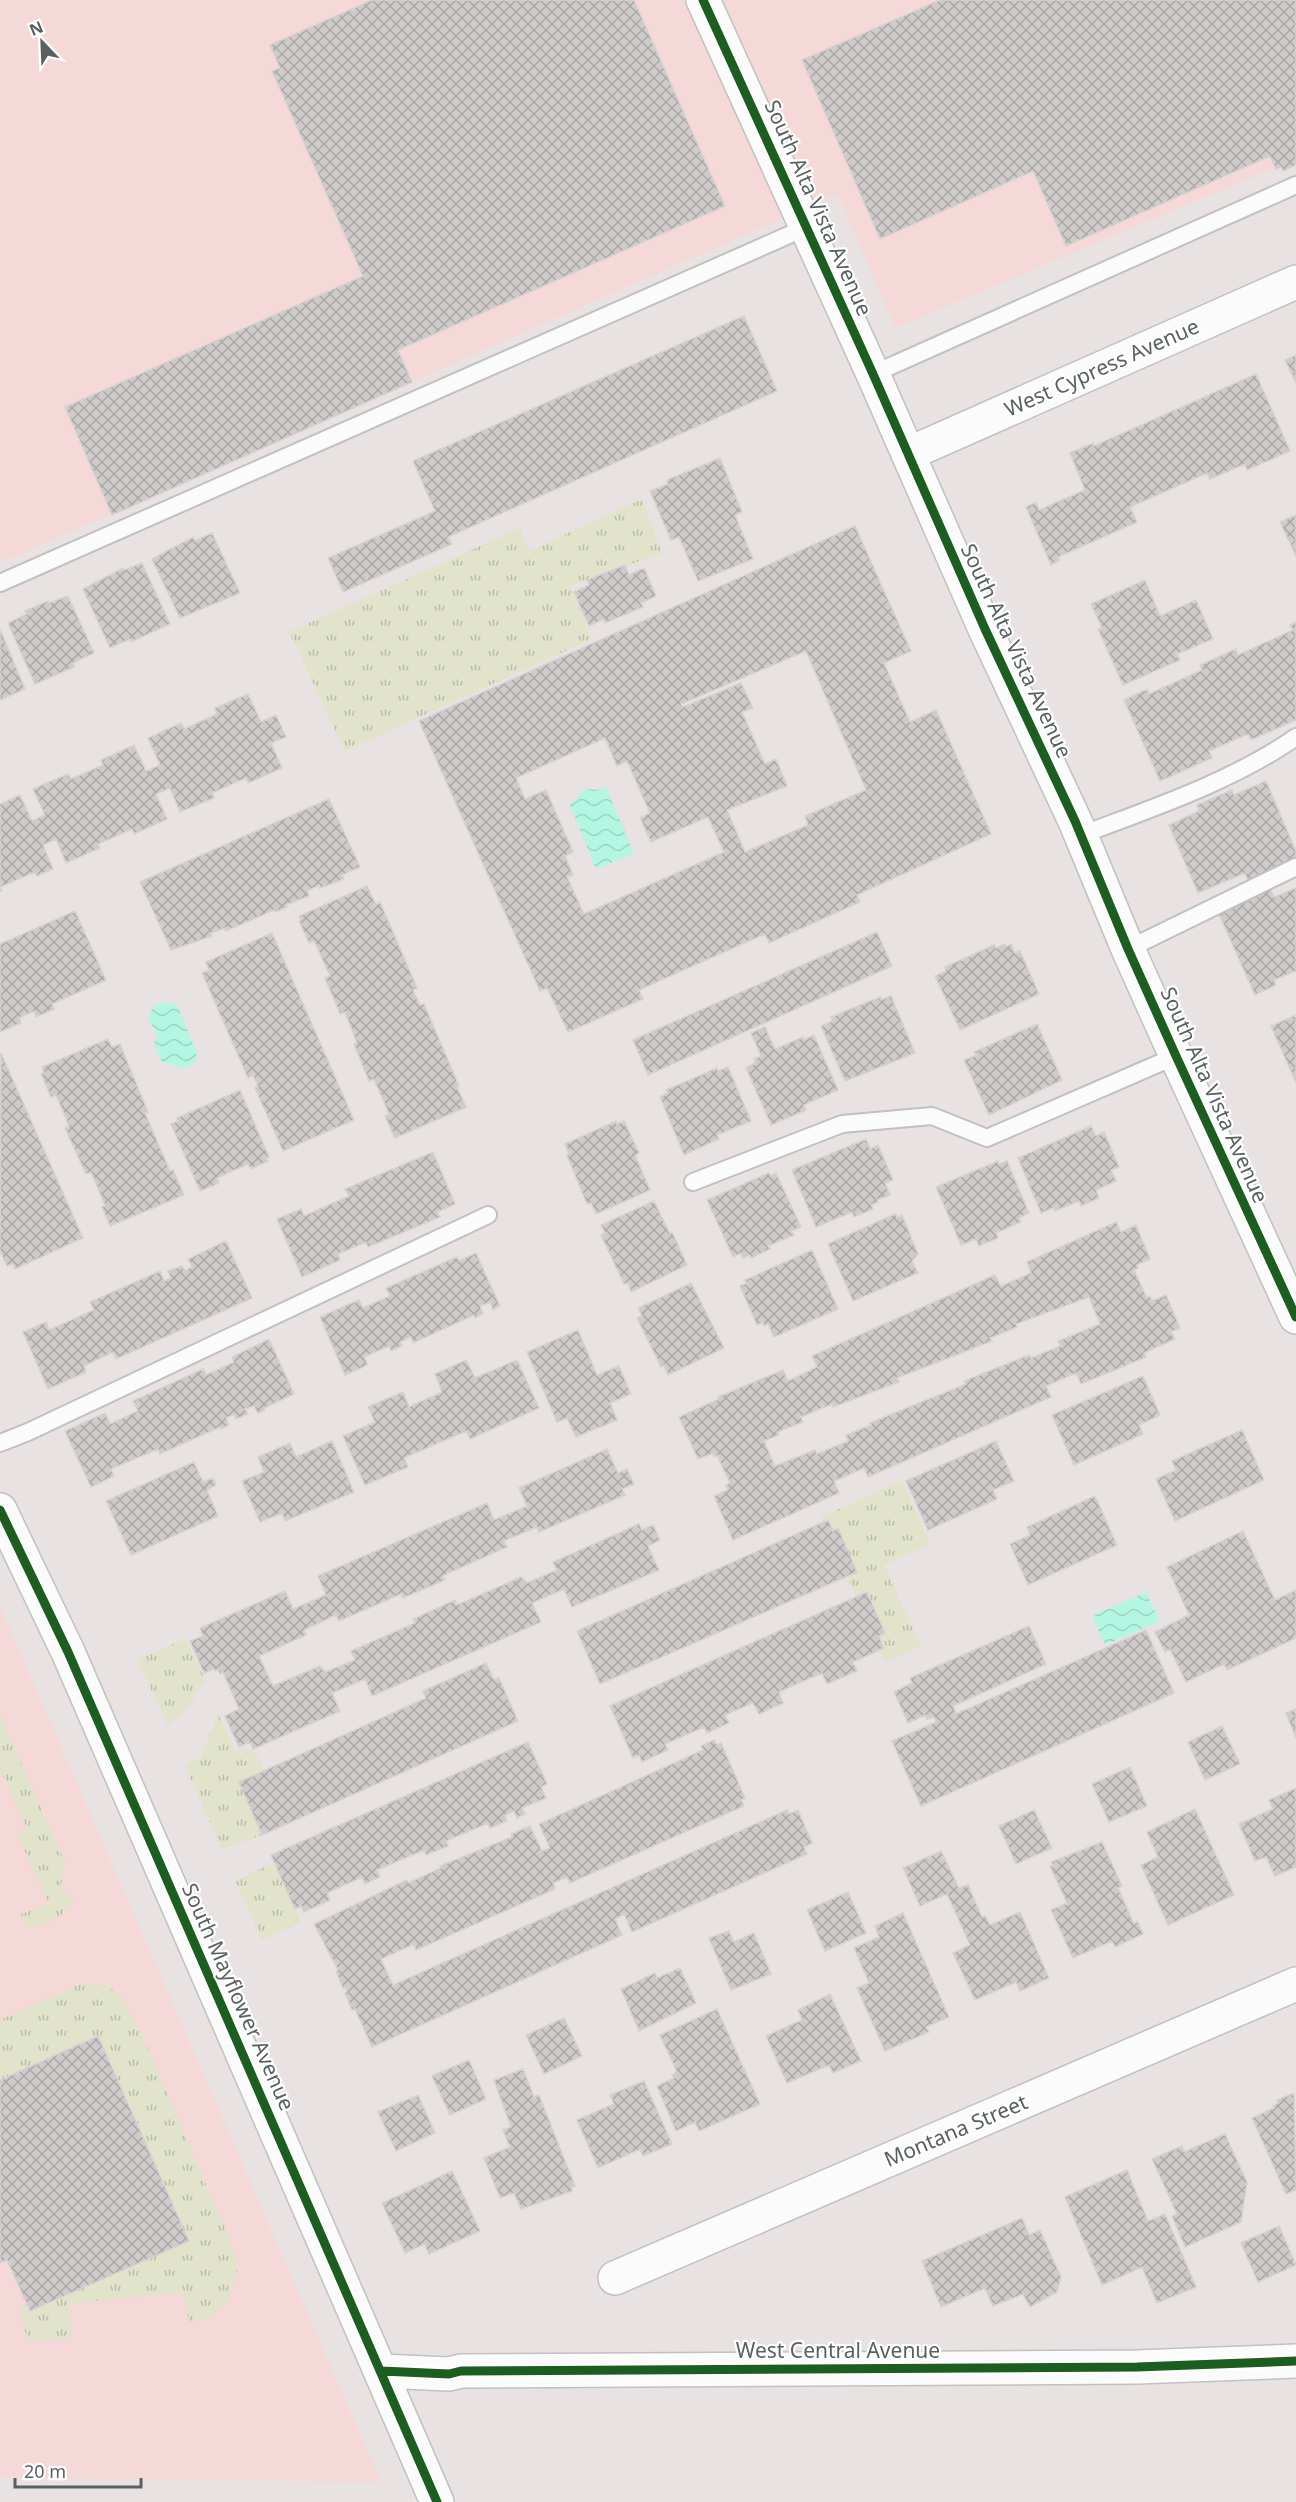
<svg xmlns="http://www.w3.org/2000/svg" width="1296" height="2502" font-family="'Noto Sans',sans-serif">
  <style>
    .commercial { fill: #f5d9d9 }
    .grass { fill: url(#grass-tufts) }
    .water { fill: url(#water-waves) }
    .building { fill: url(#building-cross-hatch); stroke: #d8d1d2; stroke-width: 1.5; fill-rule: evenodd }
    .lines { fill: none; stroke-linecap: round; stroke-linejoin: round }
    .service-casing { stroke: #c1c1c0; stroke-width: 20 }
    .minor-casing { stroke: #c1c1c0; stroke-width: 36 }
    .tertiary-casing { stroke: #c1c1c0; stroke-width: 36 }
    .service { stroke: #fcfbfb; stroke-width: 16 }
    .minor { stroke: #fcfbfb; stroke-width: 33 }
    .tertiary { stroke: #fcfbfb; stroke-width: 33 }
    .cycleway-casing { stroke: #fff; stroke-width: 13 }
    .cycleway { stroke: #1b5e20; stroke-width: 9 }
    .labels { text-anchor: middle; stroke-width: 4.5; stroke-linejoin: round; paint-order: stroke }
    .street-label { font-size: 21px; fill: #58615f; stroke: #fff }
  </style>
  <defs>
    <pattern id="grass-tufts" width="24" height="20" patternUnits="userSpaceOnUse" patternTransform="scale(1.5)"><rect width="24" height="20" fill="#e1e4cb"/><path d="M3 7l-1-3M5 7V3M7 7l1-3M15 17l-1-3M17 17v-4M19 17l1-3" fill="none" stroke="#b9bca8"/></pattern>
    <pattern id="water-waves" width="16" height="10" patternUnits="userSpaceOnUse" patternTransform="scale(1.5)"><rect width="16" height="10" fill="#b3f6e1"/><path d="M0 5q4-4 8 0t8 0" fill="none" stroke="#9cd5c3"/></pattern>
    <pattern id="building-cross-hatch" width="8" height="8" patternUnits="userSpaceOnUse" patternTransform="scale(1.5)"><rect width="8" height="8" fill="#cfcbcb"/><path d="M0 0l8 8M0 8l8-8" fill="none" stroke="#aba8a8"/></pattern>
  </defs>
  <rect width="100%" height="100%" fill="#e8e2e2"/>
  <path class="commercial" d="M0 0H1296V159L895 328 838 194 0 563Z
    M0 1606 381 2482 0 2478Z"/>
  <path class="grass" d="M642 499 662 553 570 586 592 639 345 751 289 632 520 528 529 551Z
    M902 1481 930 1544 884 1565 921 1646 885 1662 821 1517Z
    M186 1639 205 1680 189 1706 168 1726 137 1659Z
    M218 1714 236 1751 247 1749 257 1754 264 1770 239 1782 262 1835 222 1850 184 1764 200 1758Z
    M0 1715 65 1862 60 1891 75 1897C64 1919 51 1921 28 1929L19 1915 49 1903 16 1833 27 1828 0 1769Z
    M275 1862 301 1922 262 1940 235 1881Z
    M106 1984 122 1998 141 2033 234 2250 238 2270 228 2302 212 2317 189 2323 183 2292 68 2304 73 2338 28 2342 19 2308 189 2241 98 2037 0 2080V2020L78 1985Z"/>
  <path class="water" d="M606 787 634 853 596 869 569 803 577 800 579 794 586 788 596 790Z
    M164 1002 177 1005 197 1053 194 1064 183 1068 162 1062 154 1044 158 1036 148 1018 153 1007Z
    M1146 1592 1160 1621 1105 1645 1092 1616Z"/>
  <path class="building" d="M372 0H634L725 206 398 350 412 382 112 515 65 407 363 276 272 71 280 68 270 45Z
    M940 0H1296V165L1283 171 1281 167 1276 169 1270 156 1066 246 1033 171 880 239 802 60Z
    M744 316 777 391 448 537 452 544 343 592 328 558 435 511 413 461Z
    M1296 355V383L1285 360Z
    M1256 374 1290 451 1247 470 1245 464 1210 479 1207 473 1130 507 1137 522 1058 557 1060 560 1051 565 1026 507 1036 502 1039 510 1085 490 1070 453 1093 443 1094 446Z
    M720 458 742 512 735 515 753 559 698 581 679 537 671 540 650 491 668 484 667 480Z
    M1296 515V556L1280 522Z
    M855 526 911 651 884 663 910 722 936 710 991 834 857 895 860 902 769 943 765 934 639 990 643 999 568 1032 547 988 540 991 419 721ZM806 651 866 790 805 816 808 825 745 852 727 810 787 786 776 759 765 764 742 712 753 708 741 683 683 707 681 704ZM605 738 617 766 627 761 650 813 640 818 651 842 708 817 724 852 584 914 567 877 573 875 565 856 573 852 546 790 525 799 516 778Z
    M212 533 240 593 180 618 152 559 193 537 195 541Z
    M142 563 170 624 131 642 130 639 110 648 83 589 123 568 124 570Z
    M625 565 629 575 644 568 656 596 641 603 643 607 605 623 604 619 589 626 574 592 589 585 587 580Z
    M1145 580 1160 616 1196 600 1213 639 1177 654 1180 660 1123 685 1098 629 1102 628 1091 604Z
    M68 596 94 653 73 663 74 667 35 684 8 623 27 614 25 611 48 601 49 603Z
    M1296 622V720L1251 740 1248 734 1209 751 1212 758 1160 781 1124 700 1147 689 1149 694 1202 670 1200 665 1236 649 1238 655 1293 630 1290 625Z
    M0 629 25 689 0 700Z
    M248 694 261 722 276 715 286 737 271 743 282 768 248 783 246 778 212 793 214 798 180 812 170 788 156 794 167 819 134 834 132 829 98 844 100 848 66 863 56 839 43 845 53 869 37 876 35 872 0 887 2 891 0 892V804L20 795 32 821 45 815 33 789 68 774 71 779 103 765 101 760 134 745 146 771 160 765 148 738 181 723 184 729 217 714 215 708Z
    M1266 781 1296 851V860L1248 881 1245 873 1198 893 1169 825 1199 811 1197 805 1232 790 1234 795Z
    M329 799 360 867 342 875 344 879 320 888 319 885 307 891 309 896 286 905 287 907 275 912 274 910 226 931 225 928 211 933 212 936 171 950 140 882Z
    M367 886 376 905 380 902 417 988 413 990 420 1005 424 1004 459 1086 457 1087 466 1107 395 1138 385 1116 389 1114 374 1079 369 1081 354 1044 357 1043 345 1012 340 1014 325 978 330 976 314 941 309 943 299 921 301 920 299 916Z
    M1296 888V971L1274 980 1276 985 1255 995 1218 912 1270 889 1274 897Z
    M75 911 106 980 52 1004 54 1009 36 1017 34 1011 19 1018 21 1023 0 1032V944Z
    M877 932 892 966 648 1075 633 1040Z
    M272 933 354 1120 283 1151 255 1088 258 1087 253 1075 248 1078 202 973 209 970 206 962Z
    M1005 944 1006 947 1011 944 1015 953 1020 951 1039 994 960 1030 935 976 946 971 945 967 994 945 996 948Z
    M891 996 915 1053 845 1081 821 1026 832 1021 831 1017 880 997 881 1000Z
    M1296 1015V1083L1271 1026Z
    M1037 1024 1062 1080 989 1115 964 1060 977 1055 974 1052Z
    M765 1027 775 1049 803 1037 804 1040 814 1035 838 1090 804 1105 806 1110 771 1125 746 1068 755 1063 754 1059 761 1056 751 1033Z
    M108 1039 112 1047 120 1044 148 1112 145 1113 170 1171 173 1170 184 1195 110 1226 102 1207 105 1205 91 1172 86 1174 65 1128 69 1126 56 1095 51 1097 41 1074 44 1073 42 1067Z
    M1 1053 83 1238 15 1269 13 1264 7 1266 0 1251Z
    M728 1067 751 1121 717 1135 719 1139 684 1155 660 1097 668 1093 666 1090 717 1068 718 1071Z
    M240 1090 269 1157 266 1158 268 1161 251 1169 248 1164 217 1178 219 1183 200 1191 171 1124 178 1121 177 1118Z
    M616 1121 617 1124 624 1121 639 1153 635 1155 650 1190 596 1214 591 1203 587 1204 567 1155 569 1154 565 1144Z
    M1091 1126 1096 1136 1104 1132 1119 1167 1111 1170 1116 1181 1096 1190 1099 1198 1081 1206 1079 1201 1055 1211 1053 1208 1041 1213 1018 1158Z
    M866 1139 870 1149 878 1145 893 1180 885 1183 890 1195 877 1200 878 1202 871 1205 873 1209 854 1217 852 1212 816 1227 792 1170Z
    M433 1152 455 1204 437 1212 440 1217 368 1247 366 1242 338 1254 340 1260 302 1277 277 1219 301 1209 304 1216 349 1196 345 1189Z
    M998 1161 999 1164 1007 1161 1029 1213 1019 1218 1021 1222 996 1233 998 1238 979 1246 976 1239 961 1245 936 1187Z
    M769 1173 771 1176 776 1173 801 1227 791 1231 794 1235 768 1246 770 1249 751 1258 750 1255 743 1258 741 1253 733 1257 707 1200Z
    M654 1201 670 1234 672 1232 687 1265 631 1292 628 1283 624 1284 601 1235 605 1233 601 1225Z
    M895 1214 897 1217 902 1215 918 1254 912 1261 918 1273 853 1301 828 1244Z
    M1116 1222 1121 1232 1136 1225 1150 1259 1137 1265 1138 1268 1134 1270 1147 1298 1150 1296 1152 1301 1166 1295 1180 1328 1171 1332 1175 1339 1144 1353 1146 1357 1081 1384 1076 1373 1046 1386 1051 1397 868 1477 864 1468 834 1481 839 1493 733 1540 714 1496 728 1490 726 1485 730 1483 717 1455 714 1457 713 1453 698 1459 679 1417 719 1399 718 1397 783 1370 788 1381 817 1367 812 1356 995 1275 1001 1286 1031 1273 1027 1262ZM1089 1297 1100 1324 1058 1341 1061 1346 1031 1358 1029 1355 964 1381 966 1384 870 1423 871 1425 846 1435 848 1441 817 1454 815 1450 775 1466 764 1441 779 1435 777 1432 803 1422 801 1417 832 1404 833 1407 899 1382 897 1378 992 1341 990 1338 1017 1327 1016 1324Z
    M226 1241 252 1298 116 1359 113 1352 84 1366 86 1372 48 1389 23 1332 46 1322 49 1330 94 1310 90 1302 160 1271 164 1281 171 1278 168 1271 182 1266 185 1271 192 1267 188 1259Z
    M812 1250 838 1309 774 1337 768 1324 764 1326 763 1322 757 1325 740 1286 747 1283 745 1280Z
    M476 1253 500 1306 493 1310 490 1302 480 1306 483 1314 475 1318 474 1315 413 1343 411 1337 400 1342 402 1346 391 1351 389 1346 364 1357 368 1365 345 1375 320 1317 359 1300 363 1308 390 1296 386 1288 457 1257 459 1261Z
    M691 1283 724 1348 668 1375 664 1365 661 1367 637 1318 642 1316 638 1308Z
    M578 1330 597 1375 619 1366 631 1394 610 1403 617 1420 576 1437 567 1418 557 1422 527 1352Z
    M269 1339 294 1394 264 1408 265 1410 258 1413 254 1406 245 1409 248 1414 236 1419 234 1414 226 1418 229 1425 221 1429 220 1427 160 1454 158 1449 111 1469 114 1476 91 1487 65 1431 105 1413 110 1424 138 1411 133 1401 203 1369 206 1375 234 1362 232 1357Z
    M466 1360 475 1378 517 1360 539 1408 470 1439 466 1431 404 1458 408 1467 365 1485 343 1436 375 1422 368 1407 403 1392 409 1407 442 1392 435 1374Z
    M1143 1376 1160 1415 1139 1425 1143 1434 1074 1465 1052 1415Z
    M1242 1430 1264 1480 1175 1521 1156 1479 1176 1470 1172 1461Z
    M332 1441 354 1492 285 1521 282 1513 260 1522 242 1481 264 1472 258 1457 290 1443 296 1457Z
    M996 1441 1014 1481 993 1490 997 1499 928 1530 906 1481Z
    M607 1449 618 1473 627 1469 634 1484 622 1489 625 1495 539 1532 537 1527 504 1541 507 1547 442 1576 445 1580 403 1598 401 1594 339 1621 336 1615 304 1630 306 1635 259 1656 273 1686 320 1666 325 1672 355 1660 351 1651 415 1623 413 1619 455 1600 457 1605 521 1577 527 1583 557 1570 553 1562 639 1524 642 1530 653 1525 660 1540 648 1546 659 1570 572 1607 564 1589 532 1603 541 1622 372 1696 365 1679 332 1693 340 1711 253 1749 250 1742 239 1747 225 1716 239 1709 223 1672 220 1674 218 1669 215 1671 214 1669 204 1673 190 1641 203 1636 200 1628 285 1591 293 1609 326 1595 318 1576 487 1503 494 1520 527 1506 519 1488Z
    M194 1462 203 1482 213 1478 216 1485 207 1490 218 1516 131 1555 106 1501Z
    M1095 1496 1117 1545 1028 1585 1010 1544 1030 1535 1027 1527Z
    M828 1520 833 1531 838 1528 857 1572 600 1684 577 1631Z
    M1243 1531 1275 1600 1296 1590V1638L1227 1670 1224 1664 1186 1682 1170 1649 1165 1652 1155 1632 1189 1615 1167 1567Z
    M867 1592 885 1633 879 1636 884 1648 853 1662 857 1671 827 1684 822 1673 779 1692 783 1703 759 1714 753 1703 725 1715 729 1723 707 1733 704 1727 665 1744 668 1750 642 1762 639 1755 633 1758 610 1706Z
    M1029 1626 1046 1664 953 1706 956 1714 1146 1630 1174 1693 921 1806 892 1741 936 1722 934 1717 927 1719 925 1715 908 1723 894 1692 912 1683 910 1678Z
    M486 1663 494 1680 499 1678 518 1721 262 1835 239 1782 426 1698 423 1691Z
    M1296 1709V1738L1286 1713Z
    M1222 1726 1240 1764 1205 1780 1188 1742Z
    M714 1740 717 1745 721 1743 745 1798 741 1800 744 1806 570 1883 567 1877 553 1883 555 1889 416 1950 414 1944 381 1959 393 1985 787 1810 789 1814 798 1810 812 1843 804 1847 807 1854 632 1932 624 1914 615 1919 622 1935 372 2047 355 2009 352 2010 345 1993 347 1992 346 1987 343 1988 336 1971 338 1970 314 1924 407 1880 408 1883 441 1868 440 1866 512 1837 511 1834 530 1826 542 1851 550 1848 539 1824 703 1750 701 1746Z
    M528 1742 547 1784 541 1787 546 1798 522 1808 525 1814 517 1818 514 1811 505 1815 507 1821 490 1828 488 1823 446 1841 448 1846 426 1855 424 1850 377 1870 380 1877 365 1884 362 1877 327 1893 330 1900 304 1912 301 1906 295 1909 271 1855Z
    M1130 1767 1147 1806 1109 1822 1092 1784Z
    M1296 1788V1867L1275 1876 1266 1857 1255 1861 1239 1824 1273 1809 1269 1800Z
    M1195 1809 1234 1895 1168 1925 1141 1865 1158 1857 1147 1832Z
    M1034 1810 1052 1848 1016 1864 999 1826Z
    M1102 1842 1122 1886 1118 1888 1134 1924 1137 1921 1143 1934 1115 1947 1112 1941 1073 1958 1051 1910 1067 1903 1050 1866 1053 1865 1051 1862Z
    M941 1851 959 1888 968 1885 982 1917 985 1916 990 1925 1020 1912 1049 1978 1020 1991 1016 1982 975 2000 953 1953 970 1945 947 1894 920 1906 903 1868Z
    M848 1892 866 1933 825 1951 807 1910Z
    M903 1913 949 2017 926 2027 929 2032 885 2051 857 1988 869 1983 854 1948 879 1937 875 1926Z
    M729 1931 734 1942 754 1933 771 1974 731 1990 709 1938Z
    M680 1968 696 2003 639 2031 621 1989 655 1973 657 1978Z
    M830 1994 861 2061 833 2073 829 2065 787 2083 766 2036 802 2020 798 2010Z
    M717 2009 760 2104 699 2131 695 2122 676 2131 657 2086 674 2078 672 2075 677 2072 660 2035Z
    M564 2018 582 2056 544 2074 526 2035Z
    M98 2036 189 2241 30 2311 7 2260 0 2263V2080Z
    M469 2060 486 2099 450 2115 432 2076Z
    M523 2069 534 2097 539 2095 575 2186 571 2187 572 2191 521 2209 514 2193 500 2198 484 2158 510 2147 503 2130 511 2127 494 2080Z
    M644 2081 672 2144 643 2156 640 2149 598 2168 577 2120 614 2104 610 2095Z
    M1294 2093 1296 2190 1286 2194 1252 2118 1274 2108 1273 2106 1278 2103 1277 2100Z
    M418 2095 435 2133 396 2151 378 2112Z
    M1225 2134 1247 2182 1241 2222 1185 2247 1172 2216 1177 2214 1152 2159 1182 2146 1184 2152Z
    M1127 2170 1148 2221 1165 2214 1196 2287 1157 2303 1142 2267 1102 2285 1065 2197Z
    M452 2171 480 2231 429 2254 424 2244 405 2253 382 2203Z
    M1022 2218 1029 2235 1040 2230 1061 2277 1057 2292 1030 2307 1023 2294 993 2306 985 2288 941 2307 922 2261Z
    M1279 2226 1296 2265 1258 2282 1241 2243Z"/>
  <g class="lines">
    <g class="service-casing">
      <path id="service" d="M873 374 1296 185
        M0 583 807 227
        M1081 835C1153 808 1233 781 1296 737
        M1128 949 1296 867
        M693 1182 842 1124 932 1116 987 1138 1176 1056
        M0 1443 28 1432 488 1215"/>
    </g>
    <g class="minor-casing">
      <path id="minor" d="M703 0 873 374 985 629 1075 821 1128 949 1176 1056 1296 1317
        M908 454 1296 282
        M615 2278 1296 1984"/>
    </g>
    <g class="tertiary-casing">
      <path id="tertiary" d="M0 1510 68 1652 437 2502
        M381 2371 449 2374 461 2371 1137 2367 1296 2361"/>
    </g>
    <use href="#service" class="service"/>
    <use href="#minor" class="minor"/>
    <use href="#tertiary" class="tertiary"/>
    <g class="cycleway-casing">
      <path id="cycleway" d="M703 0 873 374 985 629 1075 821 1128 949 1176 1056 1296 1317
        M0 1510 68 1652 437 2502
        M381 2371 449 2374 461 2371 1137 2367 1296 2361"/>
    </g>
    <use href="#cycleway" class="cycleway"/>
  </g>
  <g class="labels">
    <g class="street-label">
      <text transform="translate(818 208) rotate(66)" y="7">South Alta Vista Avenue</text>
      <text transform="translate(1102 368) rotate(-24)" y="7">West Cypress Avenue</text>
      <text transform="translate(1016 651) rotate(65)" y="7">South Alta Vista Avenue</text>
      <text transform="translate(1214 1095) rotate(66)" y="7">South Alta Vista Avenue</text>
      <text transform="translate(238 1997) rotate(66)" y="7">South Mayflower Avenue</text>
      <text transform="translate(956 2131) rotate(-23)" y="7">Montana Street</text>
      <text x="838" y="2358">West Central Avenue</text>
    </g>
  </g>
  <g transform="translate(42 42) rotate(337)" stroke="#ffffff" stroke-width="4.5" paint-order="stroke">
  <path d="M0-4.5L10 22L0 15L-10 22Z" fill="#58615f"/>
  <text y="-9" font-size="16" font-weight="bold" text-anchor="middle" fill="#58615f">N</text>
  </g>
  <path d="M15 2478v9h126v-9" fill="none" stroke="#58615f" stroke-width="3"/>
  <text x="24" y="2478" font-size="18" fill="#58615f" stroke="#ffffff" stroke-width="4.5" paint-order="stroke">20 m</text>
</svg>
